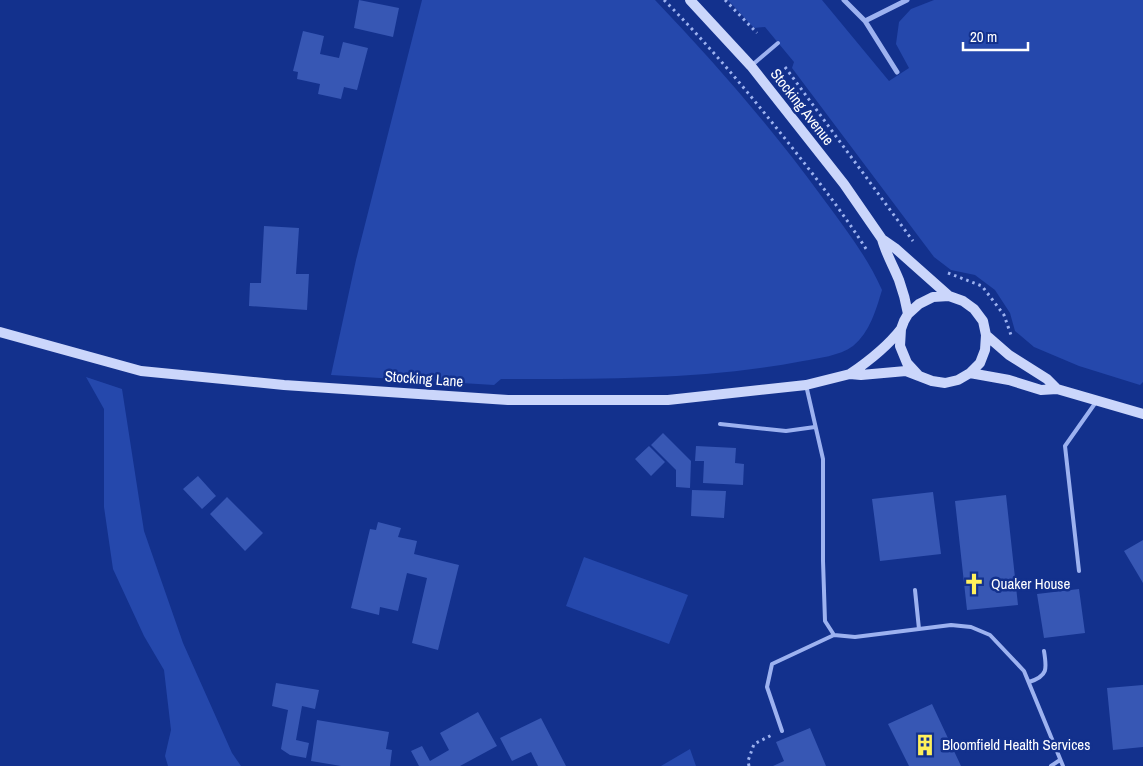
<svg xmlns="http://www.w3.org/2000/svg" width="1143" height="766" font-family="'Archivo Narrow',sans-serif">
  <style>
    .green { fill: #2548ac }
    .building { fill: #3757b4 }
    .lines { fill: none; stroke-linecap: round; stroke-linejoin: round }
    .path { stroke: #9db2f0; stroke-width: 3; stroke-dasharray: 2.5 4; stroke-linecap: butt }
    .lane { stroke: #9db2f0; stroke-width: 4 }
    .street { stroke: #9db2f0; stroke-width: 5 }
    .secondary { stroke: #cbd6fb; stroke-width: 10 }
    .labels { text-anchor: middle; stroke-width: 5; stroke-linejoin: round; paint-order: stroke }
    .street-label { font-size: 15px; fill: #fff; stroke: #13318d }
    .poi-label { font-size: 15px; fill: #fff; stroke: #13318d; text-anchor: start }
  </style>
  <rect width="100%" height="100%" fill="#13318d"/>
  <path class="green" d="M422 0H655C715 63 771 127 822 197 844 227 867 256 882 290 876 310 870 332 853 346 839 356 819 358 803 361 704 380 601 379 501 379L494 385 331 375 356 260Z
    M728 0H822L889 81 909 68 896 44 899 22 911 9 934 0H1143V382L1140 385 1079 366 1034 347 1015 331 1010 313 995 290 975 275 951 270 934 257 792 68 794 62 765 27 754 28Z
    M86 377 122 389 144 531 183 643 232 753 241 766H168L165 756 171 730 164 670 144 636 113 569 104 507V409Z
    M584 557 688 595 669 644 566 606Z
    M690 749 696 766H661Z"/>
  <path class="building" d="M359 0 399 8 393 37 354 28Z
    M303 31 324 36 320 54 339 58 343 42 368 48 357 90 344 87 341 99 318 94 320 84 297 79 298 72 293 71Z
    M264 226 299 228 296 274H309L307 310 249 306 250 283H261Z
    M663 433 691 461 690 488 676 487V470L651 445Z
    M649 446 665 462 651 476 635 459Z
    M696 446 736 448 735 463 744 464 743 485 703 483 704 461H695Z
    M198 476 216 496 202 509 183 489Z
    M692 490 726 491 724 518 691 516Z
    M933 492 941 554 880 561 872 499Z
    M1006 495 1018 605 967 610 955 501Z
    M227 497 263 533 245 551 210 514Z
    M378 522 401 528 398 537 417 541 414 554 459 565 438 650 412 643 427 578 407 573 398 611 380 607 379 615 351 608 370 529 376 530Z
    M1143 540V583L1124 551Z
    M1079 589 1085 633 1044 638 1037 594Z
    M276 683 319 690 315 709 302 706 296 740 309 743 306 758 290 755 281 749 288 710 272 706Z
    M1143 685V747L1113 750 1107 688Z
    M932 704 961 766H909L888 724Z
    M478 712 497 746 460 766H419L411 751 422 746 430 761 449 750 440 733Z
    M541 718 566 766H538L531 752 512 761 500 738Z
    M317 720 389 732 386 749 392 750 390 766H341L311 761Z
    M810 728 826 766H773L784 761 776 742Z"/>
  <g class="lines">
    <path class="path" d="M664 0C711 47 753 98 794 150 820 183 846 217 868 252
      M725 0 757 33
      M785 67 913 241
      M948 273 982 286 1004 315 1011 335
      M749 766 748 761 754 744 772 735"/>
    <path class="lane" d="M751 66 778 43
      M806 385 823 459V561L825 621 834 635 855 637 951 625 971 627 990 635 1024 671 1063 766
      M720 424 786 431 815 427
      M1079 571 1065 446 1096 402
      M915 590 919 629
      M1029 682C1048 676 1047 669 1044 651
      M782 731 767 687 772 664 834 635
      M1051 766 1060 760"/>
    <path class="street" d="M844 0 865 21 907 0
      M865 21 897 72"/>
    <path class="secondary" d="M690 0 751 66 844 184 882 239 895 248 949 296
      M882 239C886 254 893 265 899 280 903 291 906 302 908 314
      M0 332 141 371 284 385 508 400H668L806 385 850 374 861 375 906 371 932 381 945 383 958 380 970 373 980 363 985 350 986 335 983 321 974 309 963 301 949 296 933 297 919 304 908 314 904 321 901 329 900 346 907 363 919 376
      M986 335 1009 355 1047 379 1057 389
      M970 373 1009 380 1041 390 1057 389 1143 414
      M850 374C869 361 887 347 901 329"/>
  </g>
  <defs>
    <g id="church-bare" transform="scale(1.725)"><path d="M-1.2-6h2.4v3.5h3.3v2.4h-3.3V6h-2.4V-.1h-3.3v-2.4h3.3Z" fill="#fff05c" stroke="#13318d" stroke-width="2.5" paint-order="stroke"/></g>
    <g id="building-bare" transform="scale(1.725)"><path d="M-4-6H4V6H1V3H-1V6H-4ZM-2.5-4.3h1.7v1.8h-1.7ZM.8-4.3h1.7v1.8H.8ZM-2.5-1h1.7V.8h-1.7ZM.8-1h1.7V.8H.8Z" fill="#fff05c" stroke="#13318d" stroke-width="2.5" paint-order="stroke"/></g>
  </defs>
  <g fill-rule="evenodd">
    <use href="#church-bare" x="974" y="584"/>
    <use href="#building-bare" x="925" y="745"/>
  </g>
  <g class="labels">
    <g class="street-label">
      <text transform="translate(802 107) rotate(52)" y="5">Stocking Avenue</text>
      <text transform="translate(424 379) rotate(4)" y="5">Stocking Lane</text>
    </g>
    <g class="poi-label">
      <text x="991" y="589">Quaker House</text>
      <text x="942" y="750">Bloomfield Health Services</text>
    </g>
  </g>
  <path d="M963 42v8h65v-8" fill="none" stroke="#ffffff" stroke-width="2.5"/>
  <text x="970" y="42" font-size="15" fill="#ffffff" stroke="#13318d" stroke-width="4" paint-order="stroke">20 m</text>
</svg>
